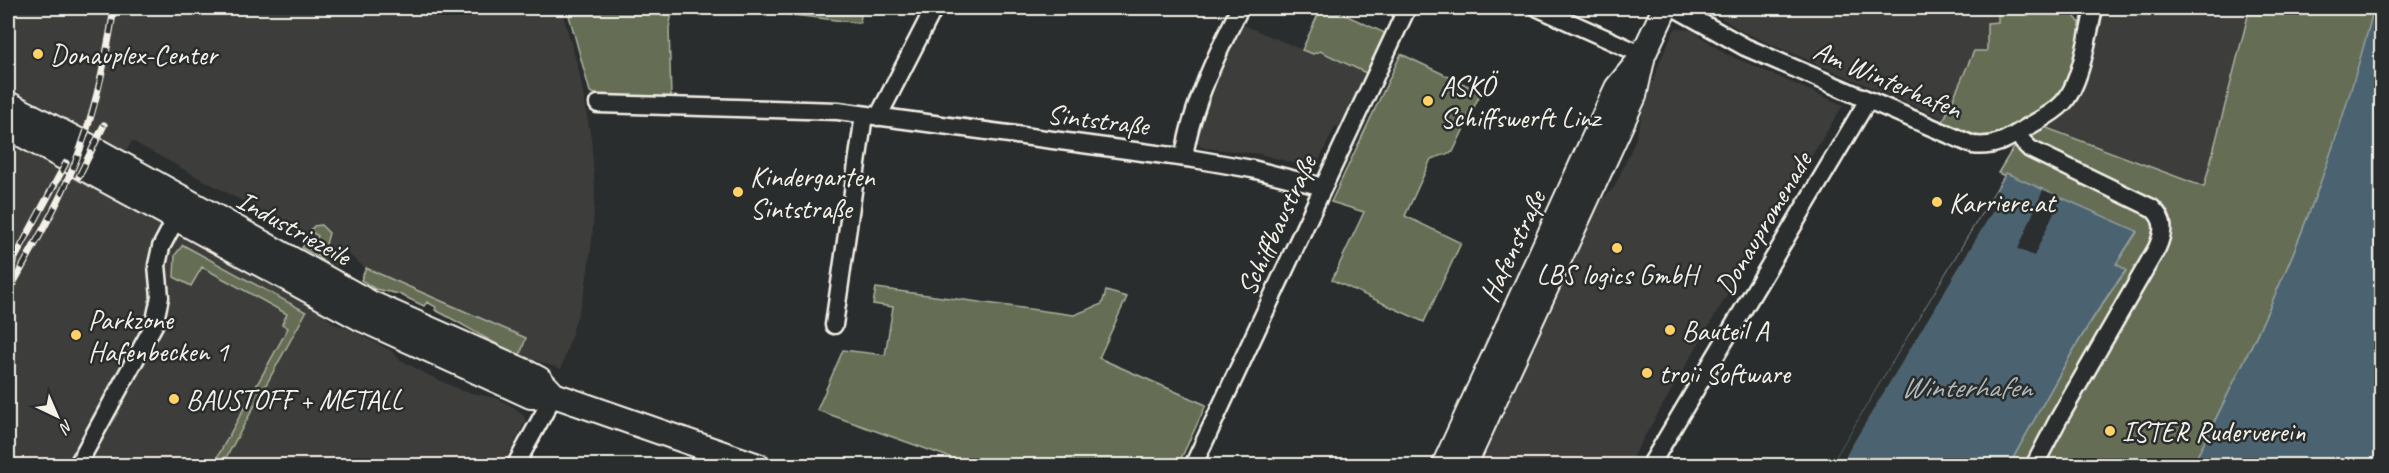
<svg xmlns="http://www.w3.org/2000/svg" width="2389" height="473" font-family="Caveat,sans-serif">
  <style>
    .built { fill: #3e3e3a }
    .green { fill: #656e55; stroke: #acb09e; stroke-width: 1.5 }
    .water { fill: #4c6370; stroke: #8f9ca0; stroke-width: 1.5 }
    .pier { fill: #2a2d2e }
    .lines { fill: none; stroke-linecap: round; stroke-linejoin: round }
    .street-casing { stroke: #f4f1e8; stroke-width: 21 }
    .secondary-casing { stroke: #f4f1e8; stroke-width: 28 }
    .street { stroke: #2a2d2e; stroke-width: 16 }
    .secondary { stroke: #2a2d2e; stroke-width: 24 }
    .rail-casing { stroke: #f4f1e8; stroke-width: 7 }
    .rail { stroke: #2a2d2e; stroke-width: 4.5; stroke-dasharray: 14; stroke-linecap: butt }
    .poi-dot { fill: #ffd166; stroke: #2a2d2e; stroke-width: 2 }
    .labels { text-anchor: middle; stroke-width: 5; stroke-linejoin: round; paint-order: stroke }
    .poi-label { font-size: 28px; fill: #f4f1e8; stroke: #2a2d2e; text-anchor: start }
    .street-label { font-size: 28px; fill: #f4f1e8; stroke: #2a2d2e }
    .water-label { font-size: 30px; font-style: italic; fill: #b1b8b8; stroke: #2a2d2e }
  </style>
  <rect width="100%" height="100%" fill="#2a2d2e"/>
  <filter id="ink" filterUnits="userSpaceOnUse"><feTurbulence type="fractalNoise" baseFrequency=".0167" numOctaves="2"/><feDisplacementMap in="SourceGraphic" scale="12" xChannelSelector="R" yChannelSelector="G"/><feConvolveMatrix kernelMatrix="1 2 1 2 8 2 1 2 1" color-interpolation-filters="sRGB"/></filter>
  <g filter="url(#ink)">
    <path class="built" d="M8 8H561L579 71 591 138 595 190 592 241 585 290 561 369 520 355 526 338 364 267 341 248 337 267 322 259 329 233 321 225 311 231 318 236 313 244 287 229 288 226 132 141 126 151 8 87Z
      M1712 8H1998V22L1987 23 1988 51H1974L1944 119 1743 32 1711 11Z
      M2102 8H2250L2205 187 2039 125 2083 80Z
      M1241 24 1312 54 1320 51 1366 73 1339 128 1335 126 1318 163 1312 169 1261 154 1204 148 1198 144 1196 138 1199 126Z
      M1675 28 1692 30 1724 53 1843 105 1745 264 1629 463 1632 465H1478L1599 202 1614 188 1628 157 1636 138 1644 105 1661 59Z
      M8 130 306 297 334 324 345 327 392 351 399 359 428 375 462 391 496 398 514 407 524 416 526 421 503 465H8Z"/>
    <path class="green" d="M567 8H673L669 28 671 98 601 96 590 92Z
      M734 8H862L860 23Z
      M1321 8H1330L1385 33 1366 73 1320 51 1313 54 1302 50Z
      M1998 8H2068L2083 27C2078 45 2076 65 2068 81 2058 100 2010 134 1989 136 1976 138 1962 129 1950 124L1944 127 1942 124 1974 51H1987V23L1998 22Z
      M2250 8H2374C2356 80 2333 152 2306 221 2274 305 2232 385 2193 465H2009C2046 400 2080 331 2126 271L2116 264 2137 232 2007 174 2005 176 1998 173 2012 150 2039 125 2204 187Z
      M1401 54 1481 92 1453 152 1431 159 1405 216 1461 243 1424 322 1332 280 1364 212 1331 202Z
      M321 225 329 233 322 259 302 248 306 240 314 244 318 236 310 231 314 226Z
      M183 245 306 312 222 465H213L288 328 282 324 287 314 202 267 191 286 174 277 175 255Z
      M366 268 526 338 520 355C490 343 464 324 435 310L436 307 427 302 424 306 399 294 375 289 361 280Z
      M876 288 1074 315 1102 304 1106 291 1127 297 1099 358 1206 405 1178 465H971L817 410 843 350 885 355 893 307 873 304Z"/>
    <path class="water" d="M2374 8H2382L2381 465H2193C2232 385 2274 305 2306 221 2333 152 2355 80 2374 8Z
      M2006 173 2137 231 2116 264 2126 270C2080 331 2046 400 2009 465L1831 466Z"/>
    <path class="pier" d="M1996 190 2003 194 1840 465H1831Z
      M2043 190 2061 197 2034 256 2018 249Z"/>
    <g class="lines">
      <g class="street-casing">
        <path id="street" d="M1538 8 1643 55
          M1675 8 1745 47 1973 145C1994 148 2008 139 2024 129 2037 121 2053 114 2063 103 2081 84 2088 34 2094 8
          M598 104 838 111 1194 159 1252 169 1323 187
          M878 117 934 8
          M2018 133 2023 142 2030 149 2152 208C2166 220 2164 232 2157 248L2058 420 2034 466
          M1184 157C1191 108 1217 53 1240 8
          M834 325 864 115
          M77 466 154 325 160 297 157 265 161 247 181 209
          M515 466 554 395
          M1193 466 1407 8
          M1650 466 1868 100"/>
      </g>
      <g class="secondary-casing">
        <path id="secondary" d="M8 104 92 148 370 303 524 371 539 379 554 395
          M8 127 360 318 531 396 554 395 758 466
          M1444 466 1617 88 1640 60
          M1464 466 1634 96 1643 55 1665 8"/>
      </g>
      <use href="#street" class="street"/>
      <use href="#secondary" class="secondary"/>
      <g class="rail-casing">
        <path id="rail" d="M79 176 104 125
          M8 271 66 163
          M8 293C31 250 57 208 75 163 95 113 106 60 114 8"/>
      </g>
      <use href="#rail" class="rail"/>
    </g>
  </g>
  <g class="poi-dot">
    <circle cx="38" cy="54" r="6"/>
    <circle cx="1428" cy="101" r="6"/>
    <circle cx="738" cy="192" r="6"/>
    <circle cx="1937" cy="202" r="6"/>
    <circle cx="1617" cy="248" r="6"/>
    <circle cx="1670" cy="330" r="6"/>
    <circle cx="76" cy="335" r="6"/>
    <circle cx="1647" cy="373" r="6"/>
    <circle cx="174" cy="399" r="6"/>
    <circle cx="2110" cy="431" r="6"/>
  </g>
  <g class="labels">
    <g class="poi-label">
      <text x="50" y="64">Donauplex-Center</text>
      <text x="1440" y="95">ASKÖ<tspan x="1440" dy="32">Schiffswerft Linz</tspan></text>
      <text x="750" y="186">Kindergarten<tspan x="750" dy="32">Sintstraße</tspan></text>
      <text x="1949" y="212">Karriere.at</text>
      <text x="1617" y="284" text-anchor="middle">LBS logics GmbH</text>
      <text x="88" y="329">Parkzone<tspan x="88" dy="32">Hafenbecken 1</tspan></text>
      <text x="1682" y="340">Bauteil A</text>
      <text x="1659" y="383">troii Software</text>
      <text x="186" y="409">BAUSTOFF + METALL</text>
      <text x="2122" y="441">ISTER Ruderverein</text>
    </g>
    <g class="street-label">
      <text transform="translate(1888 79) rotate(23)" y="10">Am Winterhafen</text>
      <text transform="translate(1098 119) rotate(7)" y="10">Sintstraße</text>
      <text transform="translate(1763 223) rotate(-59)" y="10">Donaupromenade</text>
      <text transform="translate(1276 225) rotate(-65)" y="10">Schiffbaustraße</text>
      <text transform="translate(294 227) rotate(29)" y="10">Industriezeile</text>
      <text transform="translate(1512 246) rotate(-65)" y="10">Hafenstraße</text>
    </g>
    <g class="water-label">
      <text x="1966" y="397">Winterhafen</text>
    </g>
  </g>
  <rect width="2389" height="473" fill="none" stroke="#2a2d2e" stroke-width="30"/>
  <rect x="15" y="15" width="2359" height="443" fill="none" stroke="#f4f1e8" stroke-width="2" filter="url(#ink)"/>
  <g transform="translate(57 416) rotate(136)" stroke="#2a2d2e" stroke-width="4.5" paint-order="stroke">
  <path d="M0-4.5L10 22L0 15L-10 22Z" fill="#f4f1e8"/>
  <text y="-9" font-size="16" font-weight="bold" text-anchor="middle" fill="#f4f1e8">N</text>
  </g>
</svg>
